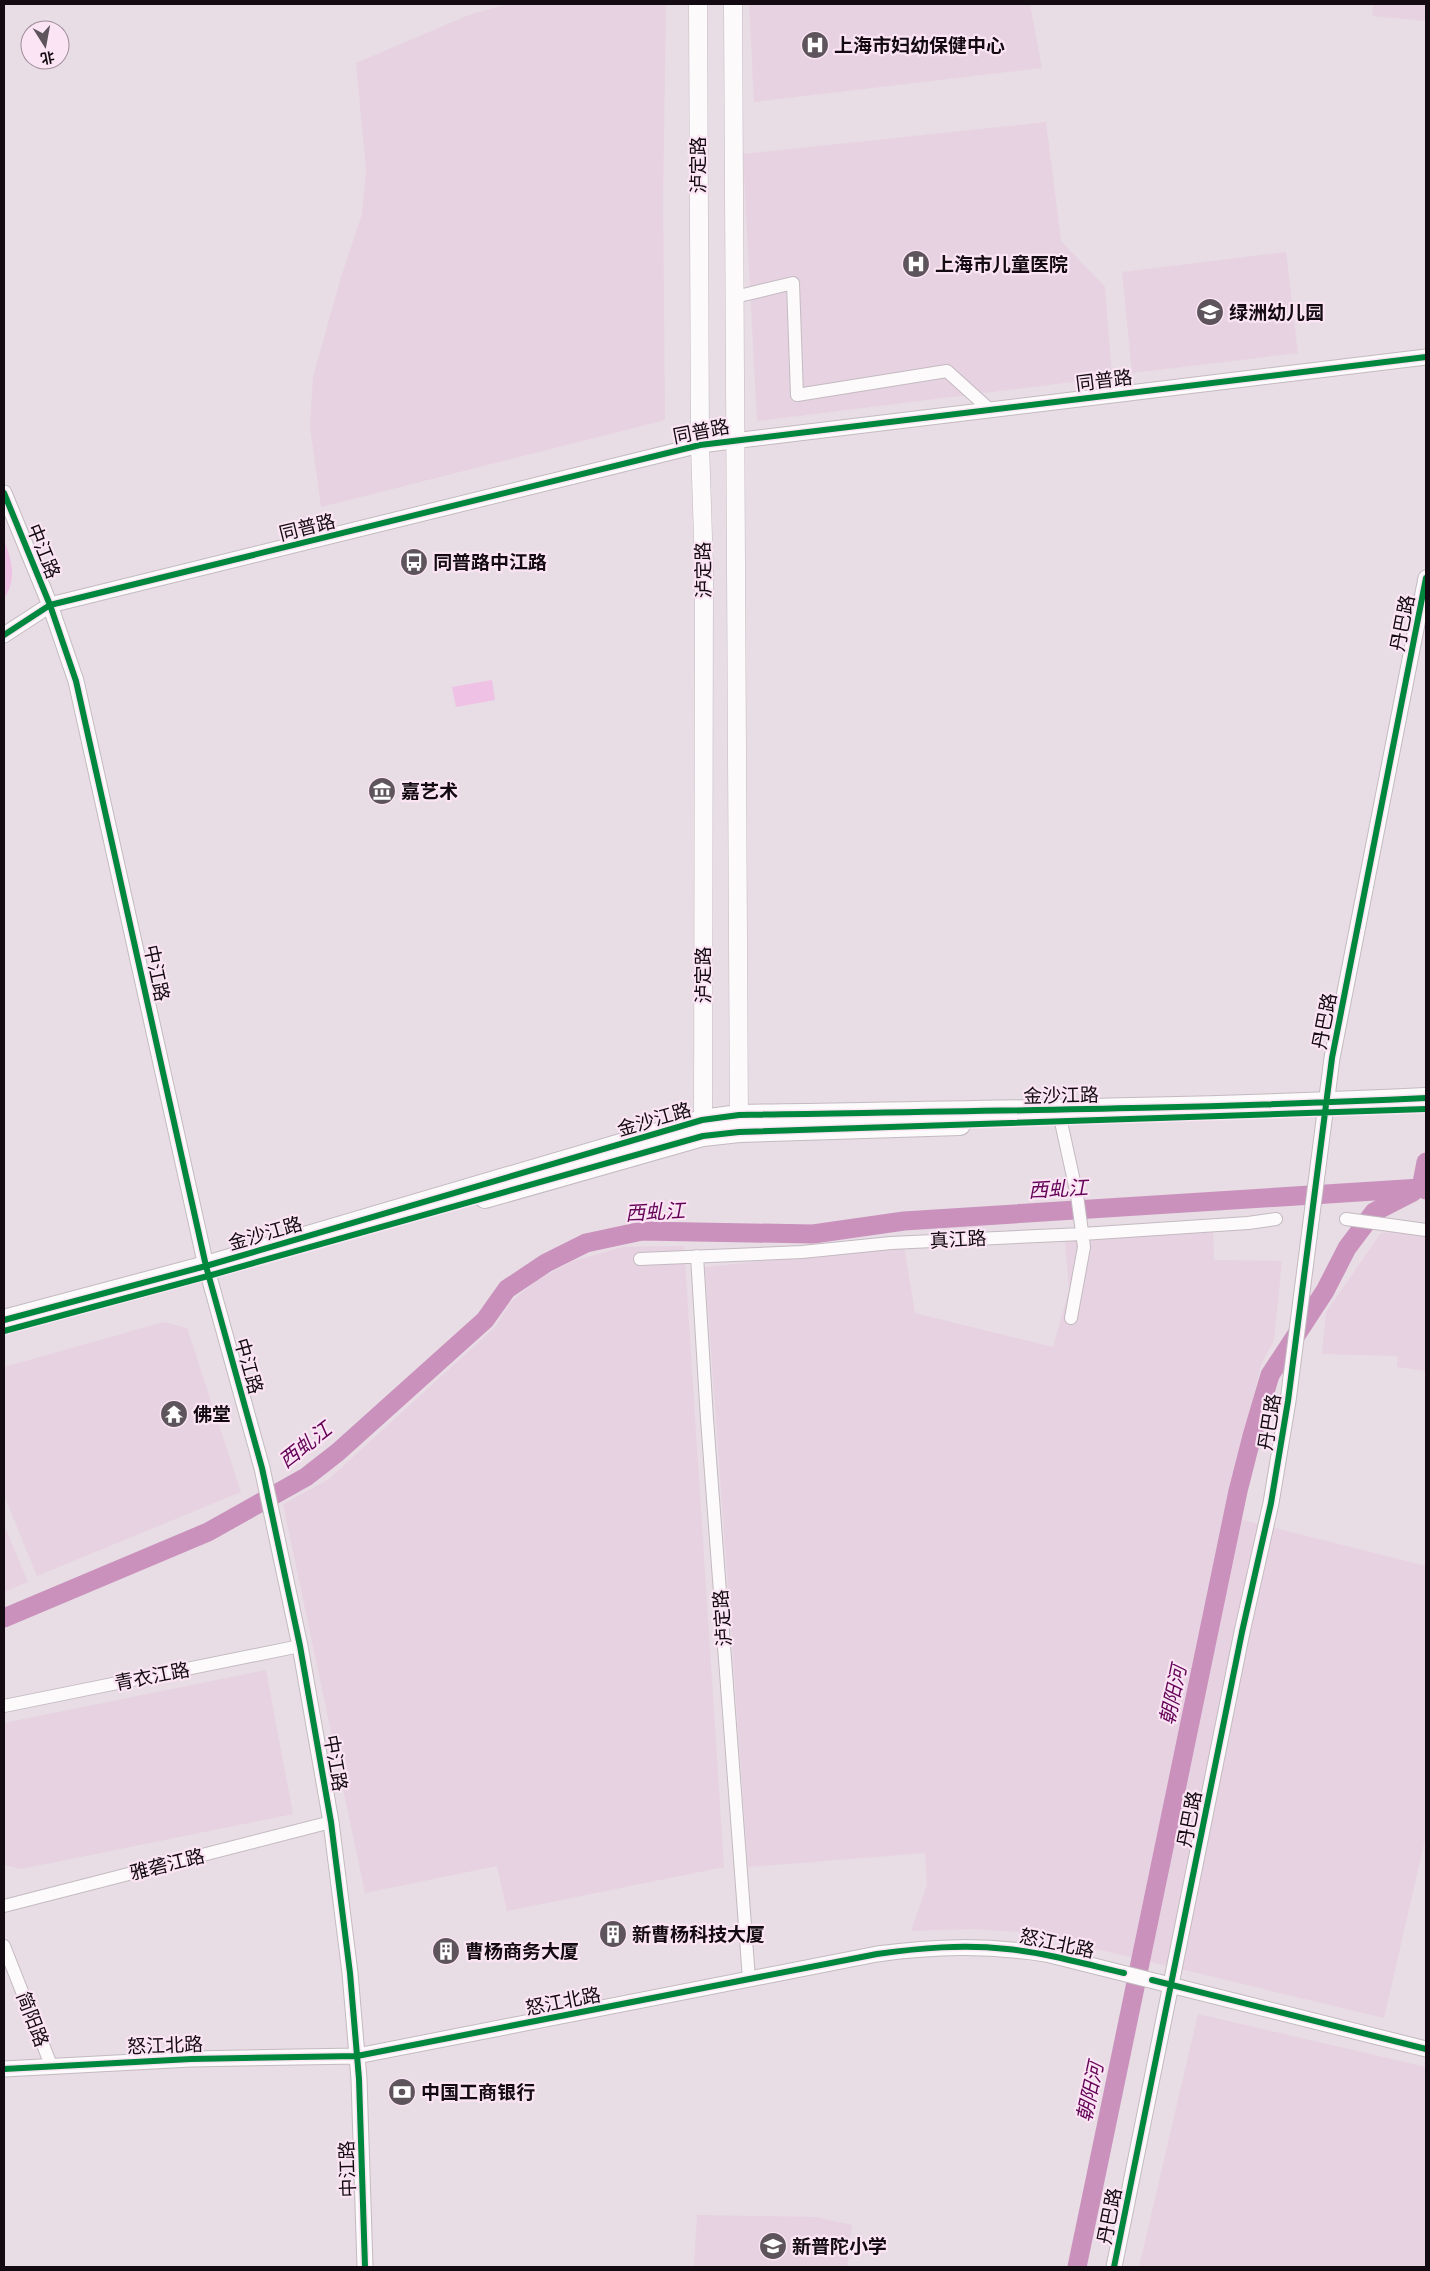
<svg xmlns="http://www.w3.org/2000/svg" width="1430" height="2271" font-family="Cabin,'Noto Sans SC',sans-serif">
  <style>
    .built { fill: #e7d2e1 }
    .green { fill: #efc1e4 }
    .lines { fill: none; stroke-linecap: round; stroke-linejoin: round }
    .river { stroke: #c991bc; stroke-width: 19 }
    .minor-casing { stroke: #c4bac1; stroke-width: 14 }
    .tertiary-casing { stroke: #c4bac1; stroke-width: 17 }
    .secondary-casing { stroke: #c4bac1; stroke-width: 19 }
    .primary-casing { stroke: #c4bac1; stroke-width: 22 }
    .minor { stroke: #fcfafb; stroke-width: 12 }
    .tertiary { stroke: #fcfafb; stroke-width: 15 }
    .secondary { stroke: #fcfafb; stroke-width: 18 }
    .primary { stroke: #fcfafb; stroke-width: 20 }
    .cycleway-casing { stroke: #fbe4f4; stroke-width: 9 }
    .cycleway { stroke: #00873e; stroke-width: 6 }
    .labels { text-anchor: middle; stroke-width: 4.5; stroke-linejoin: round; paint-order: stroke }
    .poi-label { font-size: 19px; font-weight: bold; fill: #130b11; stroke: #fbe4f4; text-anchor: start }
    .street-label { font-size: 19px; fill: #130b11; stroke: #fbe4f4 }
    .water-label { font-size: 20px; font-style: italic; fill: #640357; stroke: #fbe4f4 }
  </style>
  <rect width="100%" height="100%" fill="#e8dce5"/>
  <path class="built" d="M508 4H666L663 199 665 420 321 507 310 426 313 377 341 277 362 214 366 170 356 63 469 15Z
    M749 4H1030L1042 68 754 102Z
    M1373 4H1426V21L1372 16Z
    M1046 122 1061 241 1105 287 1112 377 757 421 743 154Z
    M1286 252 1298 353 1132 373 1122 272Z
    M1213 1230 1214 1260 1282 1261 1274 1340 1261 1365 1227 1516 1426 1566V1835L1384 2018 1059 1940 1018 1932 973 1929 911 1931 927 1885 925 1853 748 1867 705 1267 904 1246 915 1313 1053 1347 1069 1290 1065 1240Z
    M1404 1232 1426 1235V1371L1397 1367 1398 1356 1322 1354 1326 1312 1381 1233Z
    M684 1246 724 1867 507 1911 497 1866 365 1893 283 1504 329 1479 495 1327 511 1302 537 1280 573 1261 623 1247Z
    M164 1322 187 1328 241 1492 37 1576 4 1495V1367Z
    M4 1525 28 1582 4 1592Z
    M266 1670 293 1814 21 1869 4 1865V1723Z
    M1198 2014 1426 2067V2267H1139Z
    M697 2215 815 2217 852 2225 847 2267H694Z"/>
  <path class="green" d="M4 541C12 558 17 582 4 598Z
    M492 680 495 700 456 707 452 687Z"/>
  <g class="lines">
    <path class="river" d="M1421 1188 1426 1162
      M4 1618 208 1532 306 1477 338 1452 485 1320 507 1289 546 1263 586 1243 642 1231 813 1234 904 1221 1421 1188 1426 1190
      M1077 2267 1238 1491 1252 1436 1270 1375 1325 1291 1347 1248 1374 1212 1413 1192"/>
    <g class="minor-casing">
      <path id="minor" d="M735 297 793 283 797 395 947 371 989 409
        M1061 1122 1077 1195 1084 1247 1071 1318
        M1346 1219 1426 1230
        M697 1256 707 1419 749 1979
        M640 1259 802 1252 891 1243 1082 1234 1248 1223 1276 1219
        M4 1706 300 1646
        M4 1906 331 1822
        M4 1946 51 2065"/>
    </g>
    <g class="tertiary-casing">
      <path id="tertiary" d="M4 493 50 605 76 681 206 1266 262 1468 300 1646 331 1822 350 1973 359 2079 365 2267
        M4 635 50 605 700 445 1426 357
        M4 2069 191 2059 357 2056 877 1954C936 1946 987 1945 1046 1954L1426 2049
        M1114 2267 1242 1632 1271 1503 1288 1401 1332 1058 1426 578"/>
    </g>
    <g class="secondary-casing">
      <path id="secondary" d="M698 4 700 445 704 568 703 1133
        M733 4 739 1129"/>
    </g>
    <g class="primary-casing">
      <path id="primary" d="M485 1198 703 1136 739 1132 960 1125
        M4 1320 206 1266 702 1120 739 1115C968 1111 1197 1109 1426 1098"/>
    </g>
    <use href="#minor" class="minor"/>
    <use href="#tertiary" class="tertiary"/>
    <use href="#secondary" class="secondary"/>
    <use href="#primary" class="primary"/>
    <g class="cycleway-casing">
      <path id="cycleway" d="M4 493 50 605 76 681 206 1266 262 1468 300 1646 331 1822 350 1973 359 2079 365 2267
        M4 635 50 605 700 445 1426 357
        M4 1320 206 1266 702 1120 739 1115C968 1111 1197 1109 1426 1098
        M4 1331 208 1276 703 1136 739 1132 1426 1109
        M1152 1980 1426 2049
        M4 2069 191 2059 357 2056 877 1954C920 1948 963 1944 1007 1949 1047 1953 1085 1964 1124 1973
        M1114 2267 1242 1632 1271 1503 1288 1401 1332 1058 1426 578"/>
    </g>
    <use href="#cycleway" class="cycleway"/>
  </g>
  <defs>
    <g id="hospital-disc" transform="scale(1.4375)"><circle r="9.5" fill="#5e545b" stroke="#fbe4f4"/><path d="M-5-5h3v3.5h4V-5h3V5h-3V1.5h-4V5h-3Z" fill="#fff"/></g>
    <g id="school-disc" transform="scale(1.4375)"><circle r="9.5" fill="#5e545b" stroke="#fbe4f4"/><path d="M0-5L7-2L0 1L-7-2ZM-4 1L0 2.5L4 1V4Q0 6-4 4Z" fill="#fff"/></g>
    <g id="bus-disc" transform="scale(1.4375)"><circle r="9.5" fill="#5e545b" stroke="#fbe4f4"/><path d="M-5-6H5V4H4V6H2V4H-2V6H-4V4H-5ZM-3.5-4V0h7V-4ZM-3.5 1.2v1.5H-2V1.2ZM2 1.2v1.5H3.5V1.2Z" fill="#fff"/></g>
    <g id="museum-disc" transform="scale(1.4375)"><circle r="9.5" fill="#5e545b" stroke="#fbe4f4"/><path d="M0-6L6-3V-2H-6V-3ZM-5-1h2V3h-2ZM-1-1h2V3h-2ZM3-1h2V3H3ZM-6 4H6V6H-6Z" fill="#fff"/></g>
    <g id="temple-disc" transform="scale(1.4375)"><circle r="9.5" fill="#5e545b" stroke="#fbe4f4"/><path d="M0-6L5-2H3V0L6.5 2.5H4V6H1.5V3h-3V6H-4V2.5H-6.5L-3 0V-2H-5Z" fill="#fff"/></g>
    <g id="building-disc" transform="scale(1.4375)"><circle r="9.5" fill="#5e545b" stroke="#fbe4f4"/><path d="M-4-6H4V6H1V3H-1V6H-4ZM-2.5-4.3h1.7v1.8h-1.7ZM.8-4.3h1.7v1.8H.8ZM-2.5-1h1.7V.8h-1.7ZM.8-1h1.7V.8H.8Z" fill="#fff"/></g>
    <g id="bank-disc" transform="scale(1.4375)"><circle r="9.5" fill="#5e545b" stroke="#fbe4f4"/><path d="M-6-4H6V4H-6ZM0-2.3a2.3 2.3 0 1 0 0 4.6a2.3 2.3 0 1 0 0-4.6Z" fill="#fff"/></g>
  </defs>
  <g fill-rule="evenodd">
    <use href="#hospital-disc" x="815" y="45"/>
    <use href="#hospital-disc" x="916" y="264"/>
    <use href="#school-disc" x="1210" y="312"/>
    <use href="#bus-disc" x="414" y="562"/>
    <use href="#museum-disc" x="382" y="791"/>
    <use href="#temple-disc" x="174" y="1414"/>
    <use href="#building-disc" x="613" y="1934"/>
    <use href="#building-disc" x="446" y="1951"/>
    <use href="#bank-disc" x="402" y="2092"/>
    <use href="#school-disc" x="773" y="2246"/>
  </g>
  <g class="labels">
    <g class="poi-label">
      <text x="834" y="52">上海市妇幼保健中心</text>
      <text x="935" y="271">上海市儿童医院</text>
      <text x="1229" y="319">绿洲幼儿园</text>
      <text x="433" y="569">同普路中江路</text>
      <text x="401" y="798">嘉艺术</text>
      <text x="193" y="1421">佛堂</text>
      <text x="632" y="1941">新曹杨科技大厦</text>
      <text x="465" y="1958">曹杨商务大厦</text>
      <text x="421" y="2099">中国工商银行</text>
      <text x="792" y="2253">新普陀小学</text>
    </g>
    <g class="street-label">
      <text transform="translate(698 165) rotate(-90)" y="7">泸定路</text>
      <text transform="translate(1104 380) rotate(-7)" y="7">同普路</text>
      <text transform="translate(701 431) rotate(-11)" y="7">同普路</text>
      <text transform="translate(307 527) rotate(-14)" y="7">同普路</text>
      <text transform="translate(44 551) rotate(68)" y="7">中江路</text>
      <text transform="translate(703 570) rotate(-91)" y="7">泸定路</text>
      <text transform="translate(1402 623) rotate(-79)" y="7">丹巴路</text>
      <text transform="translate(157 973) rotate(78)" y="7">中江路</text>
      <text transform="translate(703 975) rotate(-90)" y="7">泸定路</text>
      <text transform="translate(1324 1021) rotate(-79)" y="7">丹巴路</text>
      <text transform="translate(1061 1095) rotate(-1)" y="7">金沙江路</text>
      <text transform="translate(654 1119) rotate(-16)" y="7">金沙江路</text>
      <text transform="translate(265 1233) rotate(-16)" y="7">金沙江路</text>
      <text transform="translate(958 1239) rotate(-3)" y="7">真江路</text>
      <text transform="translate(249 1366) rotate(74)" y="7">中江路</text>
      <text transform="translate(1269 1422) rotate(-81)" y="7">丹巴路</text>
      <text transform="translate(722 1618) rotate(-94)" y="7">泸定路</text>
      <text transform="translate(152 1676) rotate(-11)" y="7">青衣江路</text>
      <text transform="translate(336 1763) rotate(80)" y="7">中江路</text>
      <text transform="translate(1189 1819) rotate(-79)" y="7">丹巴路</text>
      <text transform="translate(167 1864) rotate(-14)" y="7">雅砻江路</text>
      <text transform="translate(1057 1943) rotate(12)" y="7">怒江北路</text>
      <text transform="translate(563 2001) rotate(-11)" y="7">怒江北路</text>
      <text transform="translate(33 2019) rotate(69)" y="7">简阳路</text>
      <text transform="translate(165 2045) rotate(-2)" y="7">怒江北路</text>
      <text transform="translate(347 2169) rotate(-92)" y="7">中江路</text>
      <text transform="translate(1109 2216) rotate(-79)" y="7">丹巴路</text>
    </g>
    <g class="water-label">
      <text transform="translate(1058 1189) rotate(-3)" y="7">西虬江</text>
      <text transform="translate(655 1212) rotate(-3)" y="7">西虬江</text>
      <text transform="translate(305 1445) rotate(-38)" y="7">西虬江</text>
      <text transform="translate(1173 1695) rotate(-78)" y="7">朝阳河</text>
      <text transform="translate(1090 2092) rotate(-78)" y="7">朝阳河</text>
    </g>
  </g>
  <rect width="1430" height="2271" fill="none" stroke="#130b11" stroke-width="10"/>
  <g transform="translate(45 45) rotate(169)"><circle r="24" fill="#fbe4f4" stroke="#9e8d99"/>
  <path d="M0-4L9 19L0 12L-9 19Z" fill="#5e545b"/>
  <text y="-8" font-size="14" font-weight="bold" text-anchor="middle" fill="#130b11">北</text>
  </g>
</svg>
